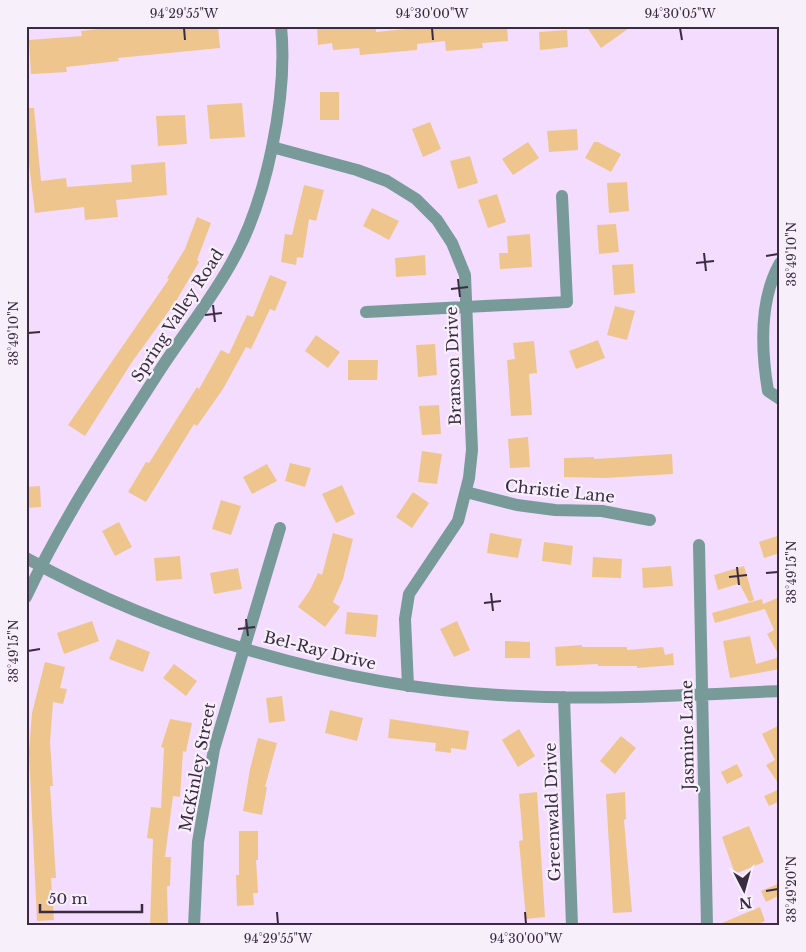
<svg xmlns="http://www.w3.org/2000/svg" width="806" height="952" font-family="'Libre Baskerville',serif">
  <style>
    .building { fill: #efc58e }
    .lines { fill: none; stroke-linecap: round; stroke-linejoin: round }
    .minor { stroke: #789b9a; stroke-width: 12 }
    .ticks { fill: none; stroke: #3a2b41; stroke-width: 2 }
    .labels { text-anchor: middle; stroke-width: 4.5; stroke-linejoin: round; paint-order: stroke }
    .street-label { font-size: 16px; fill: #3a2b41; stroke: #f7f0fb }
    .neatline { fill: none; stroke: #3a2b41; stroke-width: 2 }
    .ticks-label { font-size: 12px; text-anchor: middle; fill: #3a2b41 }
  </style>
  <rect width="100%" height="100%" fill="#f3dcfe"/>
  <path class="building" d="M125 26H218L220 48 118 58 119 61 66 67 67 72 31 74 29 40 82 36 81 31Z
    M317 26H376V32L406 29V26H507L508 41 482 43 483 48 446 51 445 41 417 44V50L360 55 359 48 333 50 332 43 318 45Z
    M586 26H632L601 48Z
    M567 30 568 47 540 50 539 32Z
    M320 92H339V120H320Z
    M242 103 245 137 210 139 207 105Z
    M26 108H34L41 181 66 178 67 187 132 182 131 165 165 162 167 195 116 200 118 217 85 220 84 207 35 213 29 164 26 165Z
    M185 115 187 144 158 146 156 116Z
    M430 122 441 149 423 157 412 129Z
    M577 129 578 150 549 152 547 131Z
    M528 142 539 158 513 175 502 159Z
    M594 142H598L621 154 611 172 585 158Z
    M470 156 478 183 458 189 450 161Z
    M627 182 629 211 609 213 607 183Z
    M304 185 324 190 316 221 309 219 303 258 297 257 296 265 281 262 285 234 292 235Z
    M497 194 506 222 488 228 478 200Z
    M372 208 399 221 389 240 363 226Z
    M197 217 211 223 197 260 199 262 176 301 132 362 85 436 68 425 169 279 167 278 185 249Z
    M616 224 619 252 599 254 597 225Z
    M530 234 532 267 500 269 499 253H508L507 236Z
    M425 255 426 275 396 277 395 258Z
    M633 264 635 293 614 295 612 265Z
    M270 275 287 282 275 311 270 309 251 349 246 347 223 389 197 426 194 424 146 502 128 492 146 462 149 463 197 387 199 389 221 350 229 354 247 315 253 317Z
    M615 306 635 311 627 340 607 335Z
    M316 335 340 352 328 368 305 351Z
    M598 340 605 358 576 369 569 351Z
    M534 341 537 373 529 374 532 415 511 416 507 360 515 359 513 343Z
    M435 344 437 375 418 377 416 345Z
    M348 360H378L377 380H348Z
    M439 405 441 434 422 435 419 406Z
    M528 437 530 467 510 468 508 439Z
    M422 451 442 454 437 484 418 482Z
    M672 454 673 474 605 478 564 477V458L594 457V459Z
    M290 463 311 468 305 487 285 481Z
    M267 464 277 481 252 494 243 477Z
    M342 485 355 514 336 523 322 494Z
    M40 486 41 507 26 508V487Z
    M413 492 429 503 412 528 396 517Z
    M221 500 241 506 231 535 212 529Z
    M119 522 132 547 115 556 102 531Z
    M333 533 353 539 343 579 333 602 340 607 325 627 298 607 310 590 318 573 322 575Z
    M490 533 522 539 518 558 487 553Z
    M780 535V553L764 558 759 542Z
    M544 542 573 546 571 565 542 561Z
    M180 556 182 579 156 581 154 558Z
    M593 557 622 559 621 578 592 577Z
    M671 566 673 586 643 588 642 568Z
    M744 566 754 600 749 602 738 581V584L718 590 714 575Z
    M238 568 242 589 214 594 210 573Z
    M780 597V669L730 678 723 641 750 636 756 664 780 657 767 634 774 630 764 607 765 609 715 623 712 613 762 599 763 604Z
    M347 612 378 615 376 637 345 634Z
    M92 621 99 641 64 654 57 633Z
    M457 621 470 650 454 657 440 629Z
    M117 639 150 652 143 672 109 659Z
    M505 641 530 642V658H505Z
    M582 645V647H627V650L663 647 665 655 673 653 674 665 637 668V666H598V664L556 666 555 647Z
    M45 662 65 667 60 688 67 689 63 704 53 702 50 742 53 786H50L56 878H51L54 920 37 921 29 752 32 713Z
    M174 664 197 681 186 696 163 678Z
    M282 696 285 721 269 723 266 698Z
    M330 710 363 718 357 741 325 733Z
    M170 719 192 723 186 752 183 751 180 797 173 796 165 857H171L170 886H167L168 926H150L153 839 147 838 151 807 161 808 164 748 161 747Z
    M390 719 469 731 466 750 451 748V753L435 751 436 743 388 738Z
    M780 725V786L766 765 775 760 762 734Z
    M519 729 535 756 518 767 502 740Z
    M621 736 636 748 615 774 600 761Z
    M258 738 277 743 265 787H267L262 815 243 811 250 769Z
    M737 764 743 776 727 784 721 772Z
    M780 789V801L769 806 764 796Z
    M537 792 545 917 526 919 519 841 523 840 519 794Z
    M625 792 626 819 624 820 632 912 613 913 606 794Z
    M749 826 764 862 735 874 722 837Z
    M239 831H258V860H256L258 893H253L254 905 237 906 236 875H239Z
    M780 883V895L766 902 761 891Z
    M760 907 765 921 753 926H715Z"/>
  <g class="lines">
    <path class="minor" d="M272 147 357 170 387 181 416 199 437 220 452 243 465 275 472 450 469 478 458 521 409 594 405 619 408 686
      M780 263C759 300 761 349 768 391L780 399
      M366 312 567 302 562 196
      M466 492 517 505 555 510 602 511 650 520
      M699 545 707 926
      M26 558C164 635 342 686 499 695 592 701 687 695 780 691
      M26 597C63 518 113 443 160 370 184 333 212 299 233 260 267 199 288 95 281 26
      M564 697 572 926
      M194 926 198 842 214 749 280 528"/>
  </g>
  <path class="ticks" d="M184 28 185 40M432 28 433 40M680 28 682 40M704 253 706 271M766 256 778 254M696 263 714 261M458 279 460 297M451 289 468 287M213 305 215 322M205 315 222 313M28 333 40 332M737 567 739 585M766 573 778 572M729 577 747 575M491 593 493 611M484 603 501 601M246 619 248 636M238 629 255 627M28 651 40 649M766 891 778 889M277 912 278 924M525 912 526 924"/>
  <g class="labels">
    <g class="street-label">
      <text transform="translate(177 315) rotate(-57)" y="6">Spring Valley Road</text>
      <text transform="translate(453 366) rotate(-92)" y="6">Branson Drive</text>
      <text transform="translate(560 491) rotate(6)" y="6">Christie Lane</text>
      <text transform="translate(320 650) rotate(14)" y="6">Bel-Ray Drive</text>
      <text transform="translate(687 735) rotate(-91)" y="6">Jasmine Lane</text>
      <text transform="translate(197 767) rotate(-79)" y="6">McKinley Street</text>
      <text transform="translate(552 812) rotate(-92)" y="6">Greenwald Drive</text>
    </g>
  </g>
  <rect width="806" height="952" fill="none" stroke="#f7f0fb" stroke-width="55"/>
  <g transform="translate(744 890) rotate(174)" stroke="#f7f0fb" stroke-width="4" paint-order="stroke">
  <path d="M0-4L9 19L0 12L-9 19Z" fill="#3a2b41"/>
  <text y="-8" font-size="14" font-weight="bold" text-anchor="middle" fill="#3a2b41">N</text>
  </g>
  <path d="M40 904v8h102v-8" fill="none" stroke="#3a2b41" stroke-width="2.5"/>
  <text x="48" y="904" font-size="15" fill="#3a2b41" stroke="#f7f0fb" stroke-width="4" paint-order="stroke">50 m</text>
  <rect x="28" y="28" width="750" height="896" class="neatline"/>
  <g class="ticks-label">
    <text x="184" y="18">94°29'55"W</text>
    <text x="432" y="18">94°30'00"W</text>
    <text x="680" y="18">94°30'05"W</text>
    <text transform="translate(792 254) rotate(-90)" y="4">38°49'10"N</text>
    <text transform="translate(14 333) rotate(-90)" y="4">38°49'10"N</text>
    <text transform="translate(792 572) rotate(-90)" y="4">38°49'15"N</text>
    <text transform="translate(14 651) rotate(-90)" y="4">38°49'15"N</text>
    <text transform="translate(792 889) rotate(-90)" y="4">38°49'20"N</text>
    <text x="278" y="943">94°29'55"W</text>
    <text x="526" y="943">94°30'00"W</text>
  </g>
</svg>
